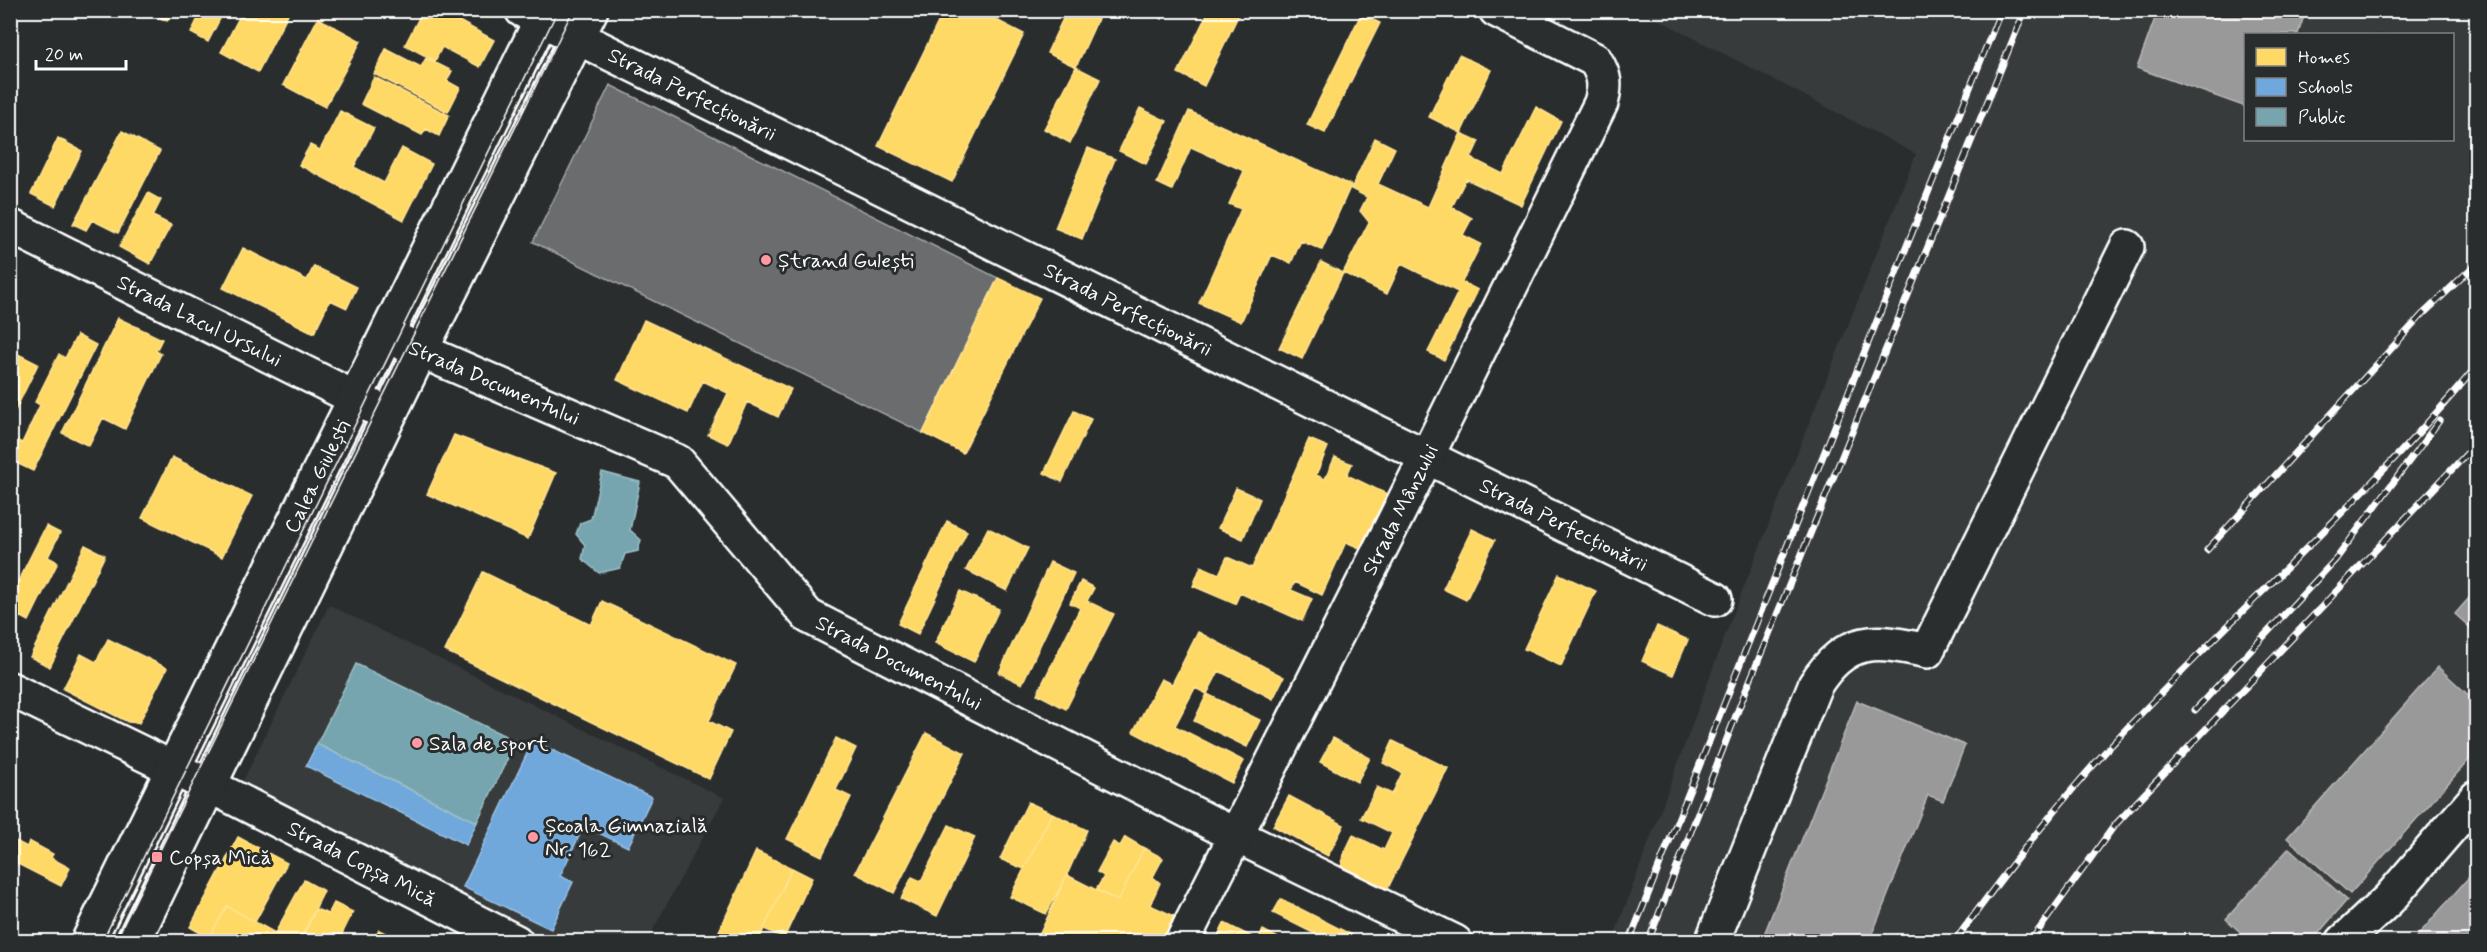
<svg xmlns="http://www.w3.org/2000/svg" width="2487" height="952" font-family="Mynerve,sans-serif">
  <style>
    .built { fill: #373a3b; fill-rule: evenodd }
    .water { fill: #6a6c6d; stroke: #a6a7a7; stroke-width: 1.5 }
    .homes { fill: #ffd966; stroke: #ffe494; stroke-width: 1.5 }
    .schools { fill: #6fa8dc; stroke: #9ac2e6; stroke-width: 1.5 }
    .public { fill: #76a5af; stroke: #9fc0c7; stroke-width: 1.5 }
    .industry { fill: #999; stroke: #b8b8b8; stroke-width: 1.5 }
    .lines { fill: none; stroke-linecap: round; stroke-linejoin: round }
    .minor-casing { stroke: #fff; stroke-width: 38 }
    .major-casing { stroke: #fff; stroke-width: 38 }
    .minor { stroke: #2a2d2e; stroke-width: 33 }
    .major { stroke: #2a2d2e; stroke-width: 33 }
    .tram { stroke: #fff; stroke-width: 1.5 }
    .rail-casing { stroke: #fff; stroke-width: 7 }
    .rail { stroke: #2a2d2e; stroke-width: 4.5; stroke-dasharray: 14; stroke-linecap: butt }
    .poi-dot { fill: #ff9aa2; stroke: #2a2d2e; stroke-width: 2 }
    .labels { text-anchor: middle; stroke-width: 6; stroke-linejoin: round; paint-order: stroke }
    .street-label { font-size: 21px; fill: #fff; stroke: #2a2d2e }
    .poi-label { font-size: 21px; fill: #fff; stroke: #2a2d2e; text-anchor: start }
  </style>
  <rect width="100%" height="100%" fill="#2a2d2e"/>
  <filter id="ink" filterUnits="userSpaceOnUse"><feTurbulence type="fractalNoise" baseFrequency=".0167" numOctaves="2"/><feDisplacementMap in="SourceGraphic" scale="12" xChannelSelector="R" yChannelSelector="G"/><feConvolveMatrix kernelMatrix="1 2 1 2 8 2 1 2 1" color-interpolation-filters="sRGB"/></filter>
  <g filter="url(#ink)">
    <path class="built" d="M1642 11H2476V941L1612 942 1730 622 1916 154ZM2246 34H2452V140H2246Z
      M329 605 724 798 647 941 547 942 240 787Z"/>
    <path class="water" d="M610 85 998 278 923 433 533 242Z"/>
    <path class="homes" d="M151 10H172L167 21 149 13Z
      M202 10H232L228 18 222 15 208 42 191 33Z
      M243 10H290L258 72 221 52Z
      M423 10H439L494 40 480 67 442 47 435 61 405 45Z
      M944 10H977L1024 34 952 182 878 146Z
      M1067 10H1102L1076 67 1047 53Z
      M1145 10H1166L1162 19Z
      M1209 10H1241L1204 86 1178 73Z
      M1361 14 1380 23 1325 133 1307 125Z
      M318 18 361 41 325 107 283 85Z
      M386 49 421 67 426 58 452 71 447 81 460 88 448 112 374 74Z
      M1459 55 1491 70 1461 133 1429 117Z
      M1076 67 1100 79 1070 143 1044 129Z
      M374 77 449 115 439 136 426 129 422 135 361 104Z
      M1536 107 1561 121 1521 205 1466 179 1452 207 1472 218 1463 235 1481 244 1462 282 1478 290 1444 360 1428 352 1458 292 1401 264 1387 294 1343 273 1369 222 1360 211 1367 197 1351 189 1375 138 1395 148 1378 184 1428 207 1461 133 1479 141 1471 158 1503 174Z
      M1140 108 1167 121 1146 164 1119 151Z
      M340 111 374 128 354 167 384 183 402 148 432 164 404 220 299 165 310 145 320 150Z
      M1189 111 1351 185 1322 250 1301 241 1291 263 1272 255 1241 322 1199 303 1241 209 1229 204 1244 171 1191 147 1172 190 1157 183Z
      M122 131 160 151 118 233 92 220 86 230 73 224Z
      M58 138 82 151 55 206 31 194Z
      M1088 148 1115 159 1082 239 1055 228Z
      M148 193 161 200 153 216 171 225 150 264 119 247Z
      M243 248 307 280 314 266 357 287 347 308 330 300 314 333 223 288Z
      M1321 262 1343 273 1302 359 1279 348Z
      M998 278 1040 298 963 453 923 433Z
      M118 318 162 339 156 351 161 354 125 429 103 418 89 446 62 433Z
      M644 320 791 389 778 417 747 402 728 444 708 435 728 393 703 381 688 413 617 380Z
      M77 335 96 345 33 471 10 460V437L22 443 40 405 35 402 59 354 65 358Z
      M10 350 38 364 10 421Z
      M1074 411 1091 419 1062 482 1044 473Z
      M454 435 556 473 528 539 427 494Z
      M1309 439 1328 447 1316 475 1325 479 1335 457 1352 464 1347 475 1387 494 1362 549 1346 542 1322 595 1295 582 1291 590 1312 599 1302 621 1240 593 1235 604 1193 586 1201 566 1219 574 1227 557 1252 568Z
      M172 457 252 496 222 557 142 518Z
      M1236 488 1260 499 1243 539 1218 528Z
      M947 521 967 531 918 634 898 624Z
      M46 526 60 533 48 557 58 562 29 621 20 616 13 630 10 629V597Z
      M988 528 1028 548 1007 591 966 570Z
      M1472 529 1495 540 1466 600 1443 589Z
      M85 545 105 555 50 667 30 657Z
      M1050 562 1074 573 1022 684 999 673Z
      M483 572 591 625 602 601 736 665 709 721 731 732 709 779 445 651Z
      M1559 574 1596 591 1561 666 1524 649Z
      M1081 581 1094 588 1087 601 1114 614 1066 709 1037 694 1080 608 1070 603Z
      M960 591 999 609 974 662 935 643Z
      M1657 626 1688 640 1673 675 1642 661Z
      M1198 632 1284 677 1273 699 1219 671 1207 694 1195 688 1175 726 1244 761 1232 783 1133 732 1161 679 1172 684Z
      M108 639 167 668 139 723 128 722 63 689 81 654 96 662Z
      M1207 694 1260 720 1247 747 1194 721Z
      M926 733 965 753 894 893 855 873Z
      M836 738 856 748 836 790 851 797 822 856 787 839Z
      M1333 738 1370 758 1357 782 1320 762Z
      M1393 741 1448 768 1385 894 1340 871 1344 854 1353 835 1384 850 1392 833 1361 818 1377 787 1392 794 1402 773 1383 763Z
      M1289 796 1344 825 1328 856 1273 826Z
      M1028 802 1052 813 1024 869 1000 859Z
      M1052 813 1087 830 1067 875 1046 914 1010 897Z
      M949 825 975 837 937 916 901 899 912 877 921 881Z
      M238 837 287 863 255 922 227 906 209 938 190 927Z
      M1125 837 1144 848 1118 901 1096 890 1104 876 1097 872 1113 842 1120 846Z
      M10 838 27 847 29 841 53 854 51 858 70 868 61 886 10 860Z
      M1144 848 1163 858 1153 877 1160 883 1150 905 1174 916 1163 942H1036L1067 875 1118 901Z
      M756 851 792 868 758 942H714Z
      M792 868 812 878 784 938 764 929Z
      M304 880 324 891 299 942H215L209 938 227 906 275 933Z
      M1281 899 1362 940 1361 942H1331L1273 913Z
      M334 903 353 912 338 942H300L316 909 328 914Z
      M1224 923 1258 940 1263 930 1286 942H1215Z
      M379 930 400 940 399 942H373Z
      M943 933 961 942H939Z"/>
    <path class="schools" d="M533 741 652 797 628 847 584 826 560 876 573 882 551 929 463 887Z
      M317 744 477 822 466 845 306 766Z"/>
    <path class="public" d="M602 472 640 482 630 530 641 540 638 551 625 554 620 568 599 573 582 559 585 545 576 534 580 523 591 519Z
      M356 664 516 741 477 822 317 744Z"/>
    <path class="industry" d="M2158 10H2306L2298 34H2246V107L2137 68Z
      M2476 590V633L2455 614Z
      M2438 667 2476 702V752L2350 894 2287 838Z
      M1857 701 1965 745 1943 801 1928 795 1869 942H1761Z
      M2289 848 2347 900 2311 942H2251L2226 919Z
      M2476 869V942H2412Z"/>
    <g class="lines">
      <g class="minor-casing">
        <g id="minor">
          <path id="s1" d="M522 10 1715 599"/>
          <path id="s2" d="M10 226 389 415"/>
          <path id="s3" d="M387 336 678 462 808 616 1235 835 1455 942"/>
          <path id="s4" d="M10 689 230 796 516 942"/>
          <path id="s5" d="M1182 942 1426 458 1601 103C1606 85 1605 76 1595 60L1496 10"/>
          <path d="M1712 942 1815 685C1846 636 1875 639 1927 651L2127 247"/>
          <path d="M2343 942 2389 899 2476 798"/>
        </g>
      </g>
      <g class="major-casing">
        <g id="major">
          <path id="s6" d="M88 942 546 10"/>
          <path d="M133 942 421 350 591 10"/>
        </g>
      </g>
      <use href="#minor" class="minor"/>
      <use href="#major" class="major"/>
      <path class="tram" d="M102 942 558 10
        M115 942 573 10"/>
      <g class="rail-casing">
        <path id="rail" d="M2207 550 2422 315 2476 264
          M2195 710 2336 559 2439 421
          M1629 942 2001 10
          M1648 942 1742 700 2025 10
          M1954 942C2010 866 2067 791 2132 723 2246 603 2370 494 2476 367
          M2030 942 2114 826 2476 444"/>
      </g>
      <use href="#rail" class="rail"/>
    </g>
  </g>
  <g class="poi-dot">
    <circle cx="766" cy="260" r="6"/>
    <circle cx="417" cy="743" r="6"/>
    <circle cx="533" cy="837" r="6"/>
    <rect x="151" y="851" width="12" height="12" rx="3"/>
  </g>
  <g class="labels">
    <g class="street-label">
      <text dy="7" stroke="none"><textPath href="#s1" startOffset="190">Strada Perfecționării</textPath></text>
      <text dy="7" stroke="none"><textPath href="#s1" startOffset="676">Strada Perfecționării</textPath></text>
      <text dy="7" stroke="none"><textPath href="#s2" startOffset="212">Strada Lacul Ursului</textPath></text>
      <text dy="7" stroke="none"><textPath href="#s3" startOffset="117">Strada Documentului</textPath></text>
      <text dy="7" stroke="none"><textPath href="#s6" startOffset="519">Calea Giulești</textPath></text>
      <text dy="7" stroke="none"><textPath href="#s5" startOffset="484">Strada Mânzului</textPath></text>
      <text dy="7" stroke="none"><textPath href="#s1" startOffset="1162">Strada Perfecționării</textPath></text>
      <text dy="7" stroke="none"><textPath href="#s3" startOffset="621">Strada Documentului</textPath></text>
      <text dy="7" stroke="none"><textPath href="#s4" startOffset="393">Strada Copșa Mică</textPath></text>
    </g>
    <g class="poi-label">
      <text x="778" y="267">Ștrand Gulești</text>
      <text x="429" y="750">Sala de sport</text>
      <text x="545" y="832">Școala Gimnazială<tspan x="545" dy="24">Nr. 162</tspan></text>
      <text x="169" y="864">Copșa Mică</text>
    </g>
  </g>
  <rect width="2487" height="952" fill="none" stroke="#2a2d2e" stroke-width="36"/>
  <rect x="18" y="18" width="2451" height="916" fill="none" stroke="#fff" stroke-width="2" filter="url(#ink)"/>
  <rect x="2244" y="33" width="210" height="108" fill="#2a2d2e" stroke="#7f8182" stroke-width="1.5"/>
  <rect x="2256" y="48" width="30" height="18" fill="#ffd966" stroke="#7f8182" stroke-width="1.5"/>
  <text x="2298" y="63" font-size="18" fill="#ffffff">Homes</text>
  <rect x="2256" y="78" width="30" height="18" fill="#6fa8dc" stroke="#7f8182" stroke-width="1.5"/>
  <text x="2298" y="93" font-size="18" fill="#ffffff">Schools</text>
  <rect x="2256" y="108" width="30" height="18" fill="#76a5af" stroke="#7f8182" stroke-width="1.5"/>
  <text x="2298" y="123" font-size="18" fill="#ffffff">Public</text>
  <path d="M36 60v9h90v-9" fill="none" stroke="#ffffff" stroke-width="3"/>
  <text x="45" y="60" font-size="18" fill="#ffffff" stroke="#2a2d2e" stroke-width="4.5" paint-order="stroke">20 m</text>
</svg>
